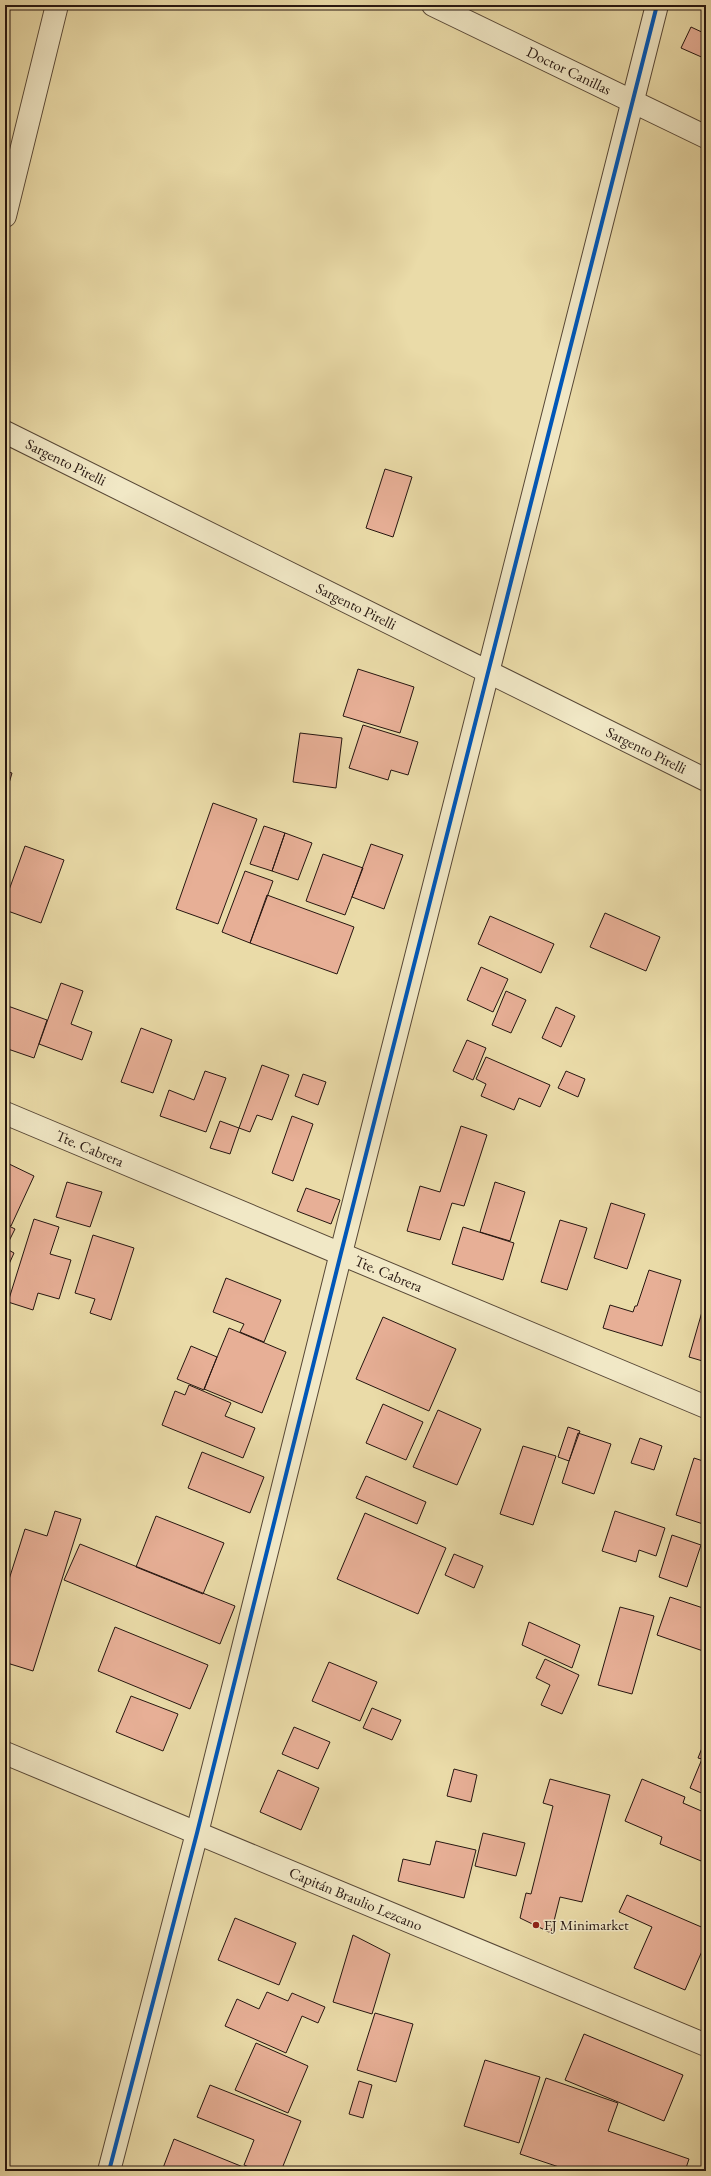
<svg xmlns="http://www.w3.org/2000/svg" width="711" height="2176" font-family="'EB Garamond',serif">
  <style>
    .building { fill: #e7af96; stroke: #261610 }
    .lines { fill: none; stroke-linecap: round; stroke-linejoin: round }
    .street-casing { stroke: #574736; stroke-width: 24 }
    .street { stroke: #f1e8c6; stroke-width: 22 }
    .cycleway-casing { stroke: #f1e8c6; stroke-width: 6 }
    .cycleway { stroke: #0057b8; stroke-width: 4 }
    .poi-dot { fill: #8f2418; stroke: #f1e8c6; stroke-width: 1.5 }
    .labels { text-anchor: middle; stroke-width: 3; stroke-linejoin: round; paint-order: stroke }
    .street-label { font-size: 15px; fill: #261610; stroke: #f1e8c6 }
    .poi-label { font-size: 15px; fill: #261610; stroke: #f1e8c6; text-anchor: start }
  </style>
  <rect width="100%" height="100%" fill="#eadba8"/>
  <filter id="stains"><feTurbulence type="fractalNoise" baseFrequency=".005" numOctaves="4"/><feColorMatrix values="0 0 0 0 .2 0 0 0 0 .09 0 0 0 0 .02 0 0 0 .5 -.17"/></filter>
  <radialGradient id="worn" r=".72"><stop offset=".6" stop-color="#630" stop-opacity="0"/><stop offset="1" stop-color="#630" stop-opacity=".3"/></radialGradient>
  <path class="building" d="M691 27 706 34V59L681 48Z
    M385 469 412 477 393 537 366 528Z
    M358 669 414 687 400 733 343 716Z
    M363 725 418 742 408 775 391 770 388 780 349 768Z
    M300 733 342 738 336 788 293 782Z
    M5 771 12 773 5 797Z
    M213 803 257 819 218 924 176 909Z
    M264 826 285 833 272 871 250 864Z
    M285 833 312 843 298 880 272 871Z
    M371 844 403 855 384 909 352 897Z
    M25 846 64 860 41 923 5 910V901Z
    M323 854 363 868 345 915 306 901Z
    M245 871 273 881 250 943 222 932Z
    M267 895 354 927 337 974 250 943Z
    M605 913 660 937 646 971 590 947Z
    M490 916 554 944 541 973 478 944Z
    M481 967 508 979 493 1012 467 1000Z
    M61 983 83 991 71 1024 92 1032 82 1060 39 1044Z
    M506 991 526 1000 511 1033 492 1025Z
    M5 1005 47 1020 34 1058 5 1048Z
    M556 1007 575 1016 561 1047 542 1038Z
    M141 1028 172 1040 153 1093 121 1082Z
    M467 1040 486 1048 473 1080 453 1071Z
    M486 1057 550 1085 540 1107 519 1098 514 1110 481 1096 486 1084 476 1079Z
    M262 1065 289 1075 272 1120 257 1115 250 1132 239 1128Z
    M205 1071 226 1078 206 1132 160 1116 169 1090 194 1100Z
    M566 1071 585 1079 578 1097 558 1088Z
    M303 1074 326 1082 318 1105 295 1096Z
    M292 1116 313 1124 293 1181 272 1173Z
    M220 1121 239 1128 230 1154 210 1148Z
    M461 1126 487 1135 464 1206 452 1203 440 1240 407 1231 420 1186 440 1192Z
    M5 1162 34 1176 11 1226 5 1223Z
    M67 1182 102 1192 90 1227 56 1217Z
    M495 1182 525 1192 510 1241 480 1232Z
    M306 1188 340 1200 331 1224 297 1211Z
    M611 1203 645 1214 627 1269 594 1258Z
    M34 1219 59 1227 50 1254 71 1260 59 1299 38 1293 33 1310 8 1302Z
    M560 1220 587 1228 567 1290 541 1282Z
    M5 1224 15 1229 6 1247H5Z
    M463 1227 514 1243 503 1280 452 1264Z
    M93 1235 134 1248 111 1320 90 1313 95 1299 75 1293Z
    M5 1248 14 1253 5 1273Z
    M649 1270 681 1280 662 1346 603 1328 610 1305 633 1312 635 1306H637Z
    M226 1278 281 1300 264 1342 240 1332 244 1324 213 1312Z
    M706 1298V1362L689 1357Z
    M383 1317 456 1349 429 1411 356 1379Z
    M229 1328 286 1352 262 1413 204 1389Z
    M191 1346 217 1357 204 1390 177 1379Z
    M189 1385 231 1403 225 1416 255 1428 243 1458 162 1425 175 1391 185 1395Z
    M383 1404 423 1422 406 1460 366 1443Z
    M438 1410 481 1429 457 1485 413 1467Z
    M568 1427 580 1431 569 1461 558 1457Z
    M578 1433 611 1444 594 1494 562 1483Z
    M640 1438 662 1446 654 1470 631 1463Z
    M523 1446 556 1456 533 1525 500 1514Z
    M202 1452 264 1477 250 1513 188 1488Z
    M694 1458 706 1462V1525L676 1515Z
    M366 1476 426 1502 417 1524 356 1498Z
    M55 1511 81 1519 33 1671 7 1663 9 1657 5 1655V1592L25 1529 47 1536Z
    M615 1511 665 1528 656 1556 639 1550 636 1562 602 1551Z
    M365 1513 446 1548 418 1614 337 1579Z
    M156 1516 224 1543 203 1594 136 1567Z
    M672 1535 701 1545 687 1587 659 1577Z
    M80 1544 235 1606 220 1644 64 1580Z
    M454 1554 483 1566 474 1588 445 1575Z
    M670 1597 706 1609V1652L657 1635Z
    M620 1607 654 1616 632 1694 598 1685Z
    M529 1622 580 1645 572 1668 522 1645Z
    M115 1627 208 1665 190 1709 98 1671Z
    M545 1659 579 1675 562 1714 541 1705 550 1685 536 1678Z
    M329 1662 377 1682 360 1721 312 1701Z
    M131 1696 178 1714 163 1751 116 1732Z
    M372 1708 401 1720 392 1740 363 1728Z
    M294 1727 330 1742 318 1769 282 1754Z
    M702 1748 706 1749V1795L690 1788 702 1759 698 1758Z
    M454 1769 477 1775 471 1802 447 1796Z
    M278 1770 319 1788 301 1830 260 1812Z
    M550 1779 610 1795 582 1902 560 1897 551 1933 520 1918 526 1893 531 1894 553 1806 543 1803Z
    M642 1779 685 1797 683 1803 706 1813V1863L660 1844 662 1837 625 1821Z
    M483 1833 525 1843 516 1876 475 1866Z
    M436 1841 476 1850 464 1898 398 1881 403 1859 430 1865Z
    M627 1895 706 1929V1942L685 1990 634 1968 652 1927 619 1912Z
    M235 1918 296 1943 279 1985 218 1960Z
    M353 1935 390 1954 372 2014 333 2002Z
    M267 1992 288 2001 292 1993 325 2007 318 2023 302 2016 286 2053 225 2026 237 1999 259 2009Z
    M375 2013 413 2024 396 2082 357 2070Z
    M584 2034 683 2075 664 2121 565 2080Z
    M256 2043 308 2066 288 2113 235 2090Z
    M485 2060 540 2077 519 2143 464 2126Z
    M546 2078 618 2103 608 2131 689 2159 685 2171H571L520 2154Z
    M359 2081 372 2085 363 2118 349 2114Z
    M210 2085 301 2121 281 2171H259L244 2165 254 2140 197 2117Z
    M174 2139 253 2171H170L163 2168Z"/>
  <g class="lines">
    <g class="street-casing">
      <g id="street">
        <path id="s1" d="M433 5 706 137"/>
        <path d="M5 216 57 5"/>
        <path id="s2" d="M5 432 706 780"/>
        <path id="s3" d="M5 1113 706 1407"/>
        <path id="s4" d="M5 1753 706 2045"/>
        <path d="M109 2171 197 1833 341 1253 657 5"/>
      </g>
    </g>
    <use href="#street" class="street"/>
    <g class="cycleway-casing">
      <path id="cycleway" d="M109 2171 197 1833 341 1253 657 5"/>
    </g>
    <use href="#cycleway" class="cycleway"/>
  </g>
  <circle class="poi-dot" cx="536" cy="1925" r="4"/>
  <g class="labels">
    <g class="street-label">
      <text dy="5" stroke="none"><textPath href="#s1" startOffset="151">Doctor Canillas</textPath></text>
      <text dy="5" stroke="none"><textPath href="#s2" startOffset="68">Sargento Pirelli</textPath></text>
      <text dy="5" stroke="none"><textPath href="#s2" startOffset="392">Sargento Pirelli</textPath></text>
      <text dy="5" stroke="none"><textPath href="#s2" startOffset="716">Sargento Pirelli</textPath></text>
      <text dy="5" stroke="none"><textPath href="#s3" startOffset="92">Tte. Cabrera</textPath></text>
      <text dy="5" stroke="none"><textPath href="#s3" startOffset="416">Tte. Cabrera</textPath></text>
      <text dy="5" stroke="none"><textPath href="#s4" startOffset="380">Capitán Braulio Lezcano</textPath></text>
    </g>
    <g class="poi-label">
      <text x="544" y="1930">FJ Minimarket</text>
    </g>
  </g>
  <rect width="711" height="2176" fill="none" stroke="#eadba8" stroke-width="20"/>
  <rect x="6" y="6" width="699" height="2164" fill="none" stroke="#261610" stroke-width="2"/>
  <rect x="10" y="10" width="691" height="2156" fill="none" stroke="#261610"/>
  <rect width="100%" height="100%" filter="url(#stains)"/>
  <rect width="100%" height="100%" fill="url(#worn)"/>
</svg>
